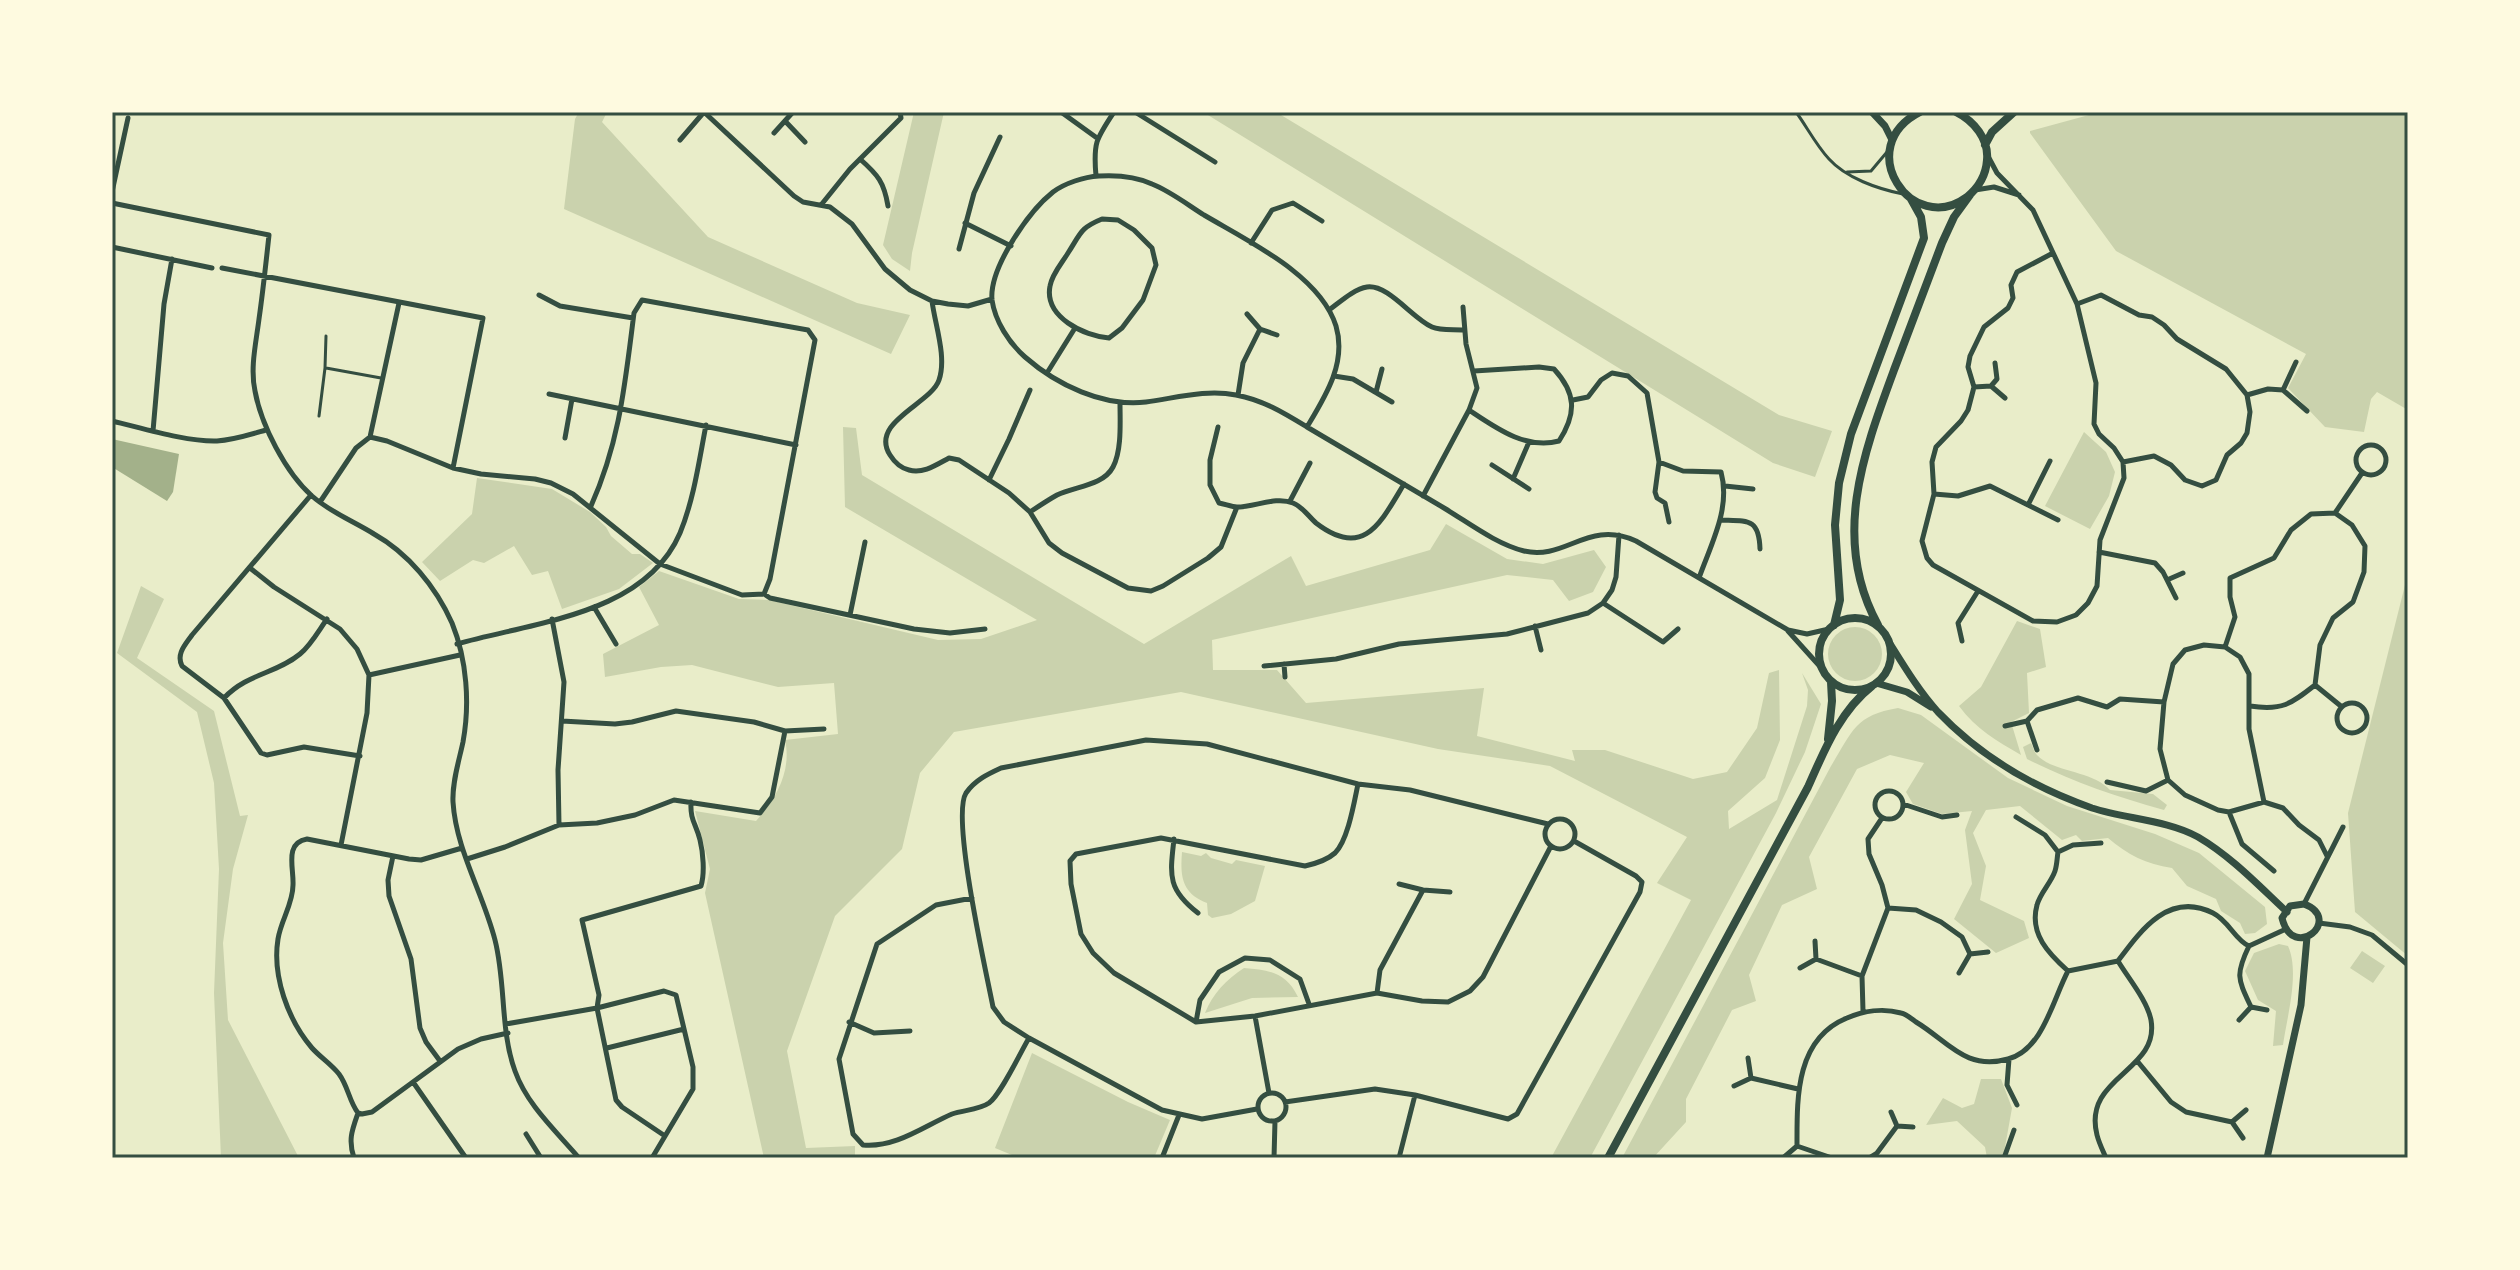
<svg xmlns="http://www.w3.org/2000/svg" width="2520" height="1270" font-family="'Work Sans',sans-serif">
  <style>
    .green { fill: #cad2ad }
    .water { fill: #a3b18a }
    .lines { fill: none; stroke-linecap: round; stroke-linejoin: round }
    .service { stroke: #344e41; stroke-width: 3 }
    .minor { stroke: #344e41; stroke-width: 5 }
    .tertiary { stroke: #344e41; stroke-width: 7 }
    .secondary { stroke: #344e41; stroke-width: 8 }
    .neatline { fill: none; stroke: #344e41; stroke-width: 3 }
  </style>
  <rect width="100%" height="100%" fill="#e9edc9"/>
  <path class="green" d="M579 112H607L602 122 708 237 857 303 910 315 891 354 564 209 575 119Z
    M914 112H944L912 253 910 271 892 259 883 245Z
    M1203 112H1276L1779 415 1832 431 1815 477 1773 463Z
    M2100 112H2408V410L2377 392 2371 399 2364 432 2325 427 2288 388 2306 354 2116 251 2030 133V131Z
    M843 427 856 428 862 475 1144 644 1291 556 1306 586 1430 550 1446 524 1507 559 1543 564 1594 550 1606 567 1593 592 1569 601 1553 580 1507 575 1212 640 1213 670H1277L1306 703 1484 688 1477 736 1575 761 1572 750H1605L1693 779 1727 772 1757 728 1769 673 1779 670 1780 740 1765 778 1728 811 1729 829 1777 800 1807 706 1808 690 1802 673 1821 704 1805 752 1776 813 1590 1158H1551L1691 900 1657 883 1687 837 1550 766 1438 749 1181 692 954 732 920 773 902 849 835 916 787 1051 806 1148 855 1146V1158H764L705 893 710 869 695 811 756 821C776 799 792 771 785 740L838 734 834 683 778 687 692 665 661 667 605 677 603 654 659 625 639 587 659 571 739 599 769 600 938 640 981 639 1037 620 845 507Z
    M2084 432 2106 452 2115 472 2109 496 2090 529 2045 506Z
    M477 478 552 489 590 512 606 527 611 536 632 554H640L653 563 619 589 562 609 548 571 532 575 514 546 484 563 473 560 440 581 422 562 472 514Z
    M2408 573V956L2355 912 2348 813Z
    M141 586 164 599 137 658 214 711 240 816 248 815 233 869 223 943 228 1020 299 1158H221L214 993 219 869 214 783 197 712 117 653Z
    M2017 621 2040 629 2046 667 2027 673 2029 713 2011 722 2021 755C1997 741 1976 729 1959 706L1981 687Z
    M1828 654a27 27 0 1 1 54 0a27 27 0 1 1-54 0Z
    M1898 708 1921 715 2008 778 2067 806 2155 834 2199 853 2265 907 2267 924 2255 933 2245 934 2240 923 2221 911 2216 899 2187 886 2172 868C2146 864 2128 855 2108 838L2082 841 2076 835 2062 840 2020 806 1986 810 1973 833 1986 866 1980 900 2024 921 2029 938 1996 953 1954 919 1972 884 1965 830 1972 811 1942 814 1913 804 1906 792 1924 763 1890 755 1857 769 1809 857 1817 889 1782 905 1749 975 1756 1001 1732 1010 1686 1099V1122L1653 1158H1622L1831 766C1852 732 1855 715 1898 708Z
    M2031 743C2033 747 2034 752 2037 755 2054 773 2092 770 2110 790L2153 794 2167 805 2164 810C2114 796 2073 782 2027 759L2023 747Z
    M1182 852 1201 856 1206 853 1211 858 1232 864 1236 860 1265 866 1255 901 1231 914 1212 918 1208 915 1207 903C1182 893 1180 877 1182 852Z
    M2279 944 2288 946C2300 972 2287 1017 2283 1045L2273 1046 2276 1011 2258 1000 2245 971 2254 953Z
    M2362 951 2385 966 2373 983 2350 968Z
    M1244 968C1269 970 1286 972 1298 997L1252 998 1205 1013C1213 993 1226 980 1244 968Z
    M1032 1053 1128 1102 1170 1120 1154 1158H1019L995 1148Z
    M1981 1079H2001L2012 1108 2003 1158H1987L1985 1147 1957 1121 1926 1125 1943 1098 1962 1108 1974 1104Z"/>
  <path class="water" d="M112 439 179 454 173 492 167 501 112 467Z"/>
  <g class="lines">
    <path class="service" d="M1796 112C1807 127 1816 145 1829 159 1846 178 1878 189 1903 194
      M1847 172 1871 171 1887 152
      M326 368 381 378
      M319 416 325 368 326 336"/>
    <path class="minor" d="M704 112 794 196 803 202 830 207 852 224 885 269 910 290 932 301 948 304 968 306 992 299
      M1061 112 1097 138
      M1135 112 1215 162
      M785 121 805 142
      M774 133 793 112
      M680 140 704 112
      M1989 158 1997 173 2033 210 2077 304 2096 383 2094 424 2099 434 2114 448 2123 462 2124 478 2100 540 2097 586 2088 603 2076 615 2057 622 2033 621 1933 565 1927 558 1922 541 1934 494 1932 462 1936 447 1961 421 1968 410 1974 387 1968 367 1970 356 1984 327 2008 308 2013 298 2011 285 2017 272 2053 253
      M860 159C878 175 884 182 888 206
      M1096 176C1093 143 1096 139 1114 112
      M1975 190 1994 187 2019 195
      M112 192 128 118
      M112 203 269 235C266 263 263 291 259 319 256 343 250 368 255 391 261 425 286 473 312 496 330 512 353 521 374 534 408 553 436 587 452 623 467 660 470 704 463 742 459 761 452 782 453 802 456 850 483 893 495 940 506 983 500 1030 515 1071 527 1105 556 1131 579 1158
      M821 205 850 169 901 118 900 112
      M1102 219 1118 220 1134 230 1152 248 1156 265 1143 300 1122 328 1109 338C1084 336 1044 317 1050 286 1052 274 1062 263 1068 253 1081 233 1080 228 1102 219Z
      M965 223 1011 246
      M1251 243 1272 210 1293 203 1322 221
      M112 247 212 268
      M959 249 974 193 1000 137
      M222 268 483 318 453 468
      M539 295 560 306 633 318
      M932 301C935 325 947 357 939 380 931 404 869 422 890 455 895 463 900 468 909 470 923 474 936 465 949 458L959 460 1009 493 1030 512 1049 543 1062 553 1128 588 1151 591 1163 586 1208 558 1221 547 1237 507
      M2077 304 2101 295 2139 315 2152 317 2164 325 2177 339 2226 369 2247 395 2250 412 2247 433 2241 443 2227 455 2216 480 2202 486 2185 480 2171 465 2154 456 2123 462
      M1329 310C1340 302 1354 289 1367 287 1388 284 1412 318 1432 327 1441 331 1454 329 1464 330
      M1247 314 1260 329
      M1047 373 1075 328
      M1334 376 1353 379 1392 402
      M1991 386 2005 398
      M1974 387 1991 386 1997 379 1995 363
      M2283 390 2296 362
      M1376 392 1382 369
      M549 394 796 445
      M1238 395 1243 363 1260 329 1277 335
      M2247 395 2268 389 2283 390 2307 411
      M1573 400 1588 397 1601 380 1612 373 1628 376 1647 393 1659 462 1655 492 1657 498 1665 503 1669 522
      M1469 410C1496 428 1526 450 1559 441 1577 413 1576 393 1554 369L1539 367 1474 371
      M112 421C142 428 187 442 217 441 234 440 249 435 266 430
      M1218 427 1210 460V485L1219 503C1225 504 1232 507 1237 507 1255 507 1276 496 1293 503 1303 507 1308 516 1316 523 1364 560 1381 522 1404 484
      M1307 427C1325 397 1347 363 1336 326 1320 275 1248 241 1204 215 1188 205 1170 191 1152 184 1137 177 1116 175 1099 176 1084 177 1065 183 1053 192 1029 211 989 268 992 300 995 321 1009 343 1025 357 1057 385 1103 407 1146 402 1176 398 1206 389 1236 395 1263 400 1284 413 1307 427 1353 454 1398 481 1444 508 1469 523 1496 544 1524 551 1565 561 1588 519 1636 541L1788 630 1807 634 1829 629
      M153 431 164 304 172 259
      M370 437 399 303
      M565 438 572 399
      M2356 460a15 15 0 1 1 30 0a15 15 0 1 1-30 0Z
      M1659 462 1683 471 1721 472C1731 508 1711 544 1699 578
      M1492 465 1529 489
      M1513 479 1529 442
      M989 480 1009 439 1030 390
      M1725 486 1753 489
      M1934 494 1958 496 1990 486 2058 520
      M311 495 192 635C185 645 176 654 182 666L224 698 261 753 267 755 304 747 360 756
      M1423 496 1469 410 1477 388 1466 344 1463 307
      M1290 501 1310 463
      M320 502 356 448 370 437 387 441 453 468 481 474 535 479 551 483 573 494 660 564 742 595 764 594 770 598 914 629 950 633 985 629
      M2028 505 2050 461
      M591 506C620 441 625 383 634 313L642 300 808 330 815 340 770 579 764 594
      M1030 512C1039 506 1048 500 1057 495 1075 486 1103 486 1113 467 1122 450 1120 422 1120 403
      M2335 513 2362 473
      M1721 520C1748 521 1759 518 1760 549
      M2099 552 2155 563 2163 572 2176 598
      M250 568 274 587 340 629 357 649 369 675
      M2167 580 2183 573
      M1603 603 1663 642 1678 629
      M594 607 616 644
      M850 615 865 542
      M552 619 564 682 558 770 559 825
      M1535 626 1541 650
      M1788 631 1824 671
      M1962 641 1958 623 1978 591
      M457 644C533 622 645 615 680 533 694 499 699 461 706 425
      M2225 647 2235 617 2230 597V578L2274 558 2291 530 2311 514 2335 513 2352 525 2365 546 2364 572 2353 602 2333 618 2320 645 2315 685C2291 704 2282 711 2250 706
      M2225 647 2204 645 2185 650 2173 664 2164 702 2160 749 2168 780 2185 795 2218 810 2229 812 2264 802
      M2225 647 2240 657 2249 674V729L2264 802 2283 808 2299 825 2319 840 2327 856
      M1284 664 1285 677
      M1264 666 1336 659 1399 644 1507 634 1588 613 1603 603 1612 590 1616 577 1619 535
      M2315 685 2342 707
      M224 698C248 673 276 674 300 654 311 645 319 630 327 619
      M2337 718a15 15 0 1 1 30 0a15 15 0 1 1-30 0Z
      M562 721 615 724 632 722 676 711 754 722 785 731 824 729
      M2005 726 2027 721
      M2037 750 2027 721 2037 710 2078 698 2107 707 2120 699 2164 702
      M2107 782 2146 791 2168 780
      M1358 784C1354 803 1348 840 1335 853 1327 860 1314 864 1305 866L1161 838 1076 854 1070 861 1071 884 1081 934 1093 953 1114 973 1196 1022 1255 1016 1377 993 1422 1001 1448 1002 1470 991 1483 977 1551 846
      M1875 805a14 14 0 1 1 28 0a14 14 0 1 1-28 0Z
      M1903 804 1942 817 1957 815
      M2229 812 2242 844 2274 871
      M2016 817 2045 835 2058 852C2057 858 2057 865 2055 871 2051 883 2040 893 2037 905 2029 934 2049 954 2068 971
      M1545 834a15 15 0 1 1 30 0a15 15 0 1 1-30 0Z
      M1174 839C1170 875 1167 889 1198 913
      M341 845 367 713 369 675 460 655
      M2058 852 2073 845 2101 843
      M393 856 388 880 389 896 411 959 420 1028 426 1042 440 1061
      M467 859 505 847 559 825 597 823 635 815 674 800 760 813 772 797 785 731
      M1399 884 1423 890 1450 892
      M972 898 936 905 877 944 839 1059 853 1134 863 1145C896 1148 924 1126 952 1114 963 1110 979 1110 989 1103 1001 1094 1020 1053 1029 1038
      M2304 904 2343 827
      M1888 908 1916 910 1941 922 1962 937 1970 954
      M2319 923 2350 927 2372 935 2408 965
      M2249 946C2235 975 2238 979 2251 1007
      M1816 959 1862 976
      M1800 968 1816 959 1815 941
      M1959 973 1970 954 1988 952
      M1377 993 1380 970 1423 890
      M1863 1011 1862 976 1888 908 1882 885 1869 854 1868 839 1882 818
      M1255 1016 1269 1093
      M2239 1020 2251 1007 2267 1010
      M849 1022 874 1033 910 1031
      M1196 1022 1200 1000 1219 972 1245 958 1270 960 1300 979 1309 1004
      M506 1024 597 1008 664 991 676 995 693 1067V1089L652 1158
      M607 1048 684 1029
      M2009 1059 2007 1085 2017 1105
      M2138 1062 2171 1102 2186 1112 2232 1122
      M1751 1078 1798 1089
      M413 1082 466 1158
      M1734 1086 1751 1078 1748 1058
      M1258 1107a14 14 0 1 1 28 0a14 14 0 1 1-28 0Z
      M1285 1102 1375 1089 1415 1095 1508 1119 1517 1114 1640 892 1642 882 1636 876 1574 841
      M1257 1109 1202 1119 1162 1110 1029 1038 1004 1022 993 1007C986 971 951 817 966 793 975 780 988 774 1001 768L1146 740 1207 744 1358 784 1410 790 1548 824
      M1891 1112 1897 1126 1913 1127
      M358 1113C349 1101 348 1086 339 1074 331 1064 320 1057 312 1048 288 1020 272 976 278 939 281 920 293 904 293 885 294 868 284 843 307 839L409 859 421 860 462 848
      M358 1113 362 1114 372 1112 458 1049 481 1039 508 1033
      M526 1134 541 1158
      M665 1136 622 1107 616 1100 597 1008 599 995 582 920 701 886C705 873 703 852 700 840 696 823 690 821 691 802
      M2243 1138 2232 1122 2246 1110
      M1797 1146 1832 1158
      M354 1158C348 1140 352 1130 358 1113
      M1162 1158 1179 1115
      M1274 1158 1275 1121
      M1399 1158 1415 1095
      M1783 1158 1797 1146C1797 1099 1795 1039 1847 1018 1863 1011 1883 1008 1901 1013 1906 1014 1912 1019 1916 1022 1948 1041 1965 1071 2008 1059 2043 1050 2053 999 2068 971L2118 961C2141 930 2169 891 2213 913 2229 921 2235 940 2249 946L2286 929
      M1869 1158 1877 1153 1897 1126
      M2004 1158 2014 1130
      M2106 1158C2103 1151 2099 1143 2097 1135 2082 1076 2160 1072 2151 1020 2147 1000 2128 978 2118 961"/>
    <path class="tertiary" d="M1872 112 1885 126 1892 140
      M1889 642C1904 666 1919 691 1938 712 1980 756 2035 788 2092 808 2126 819 2167 820 2198 837 2232 857 2259 886 2287 912
      M1876 683 1907 692 1931 707
      M2304 904C2344 919 2293 963 2282 918L2290 906Z
      M2267 1158 2301 1005 2307 937"/>
    <path class="secondary" d="M1920 112C1851 147 1912 238 1967 197 1978 188 1986 175 1987 160 1989 139 1974 121 1956 112
      M1985 145 1992 132 2014 112
      M1819 654a36 36 0 1 1 72 0a36 36 0 1 1-72 0Z
      M1834 625 1840 600 1835 525 1839 483 1851 434 1924 238 1921 217 1911 199
      M1878 625C1831 540 1863 454 1894 370 1910 328 1926 286 1942 243L1954 217 1970 195
      M1828 739 1832 701 1831 682
      M1608 1158 1808 787C1824 751 1840 711 1872 686"/>
  </g>
  <rect width="2520" height="1270" fill="none" stroke="#fefae0" stroke-width="228"/>
  <rect x="114" y="114" width="2292" height="1042" class="neatline"/>
</svg>
